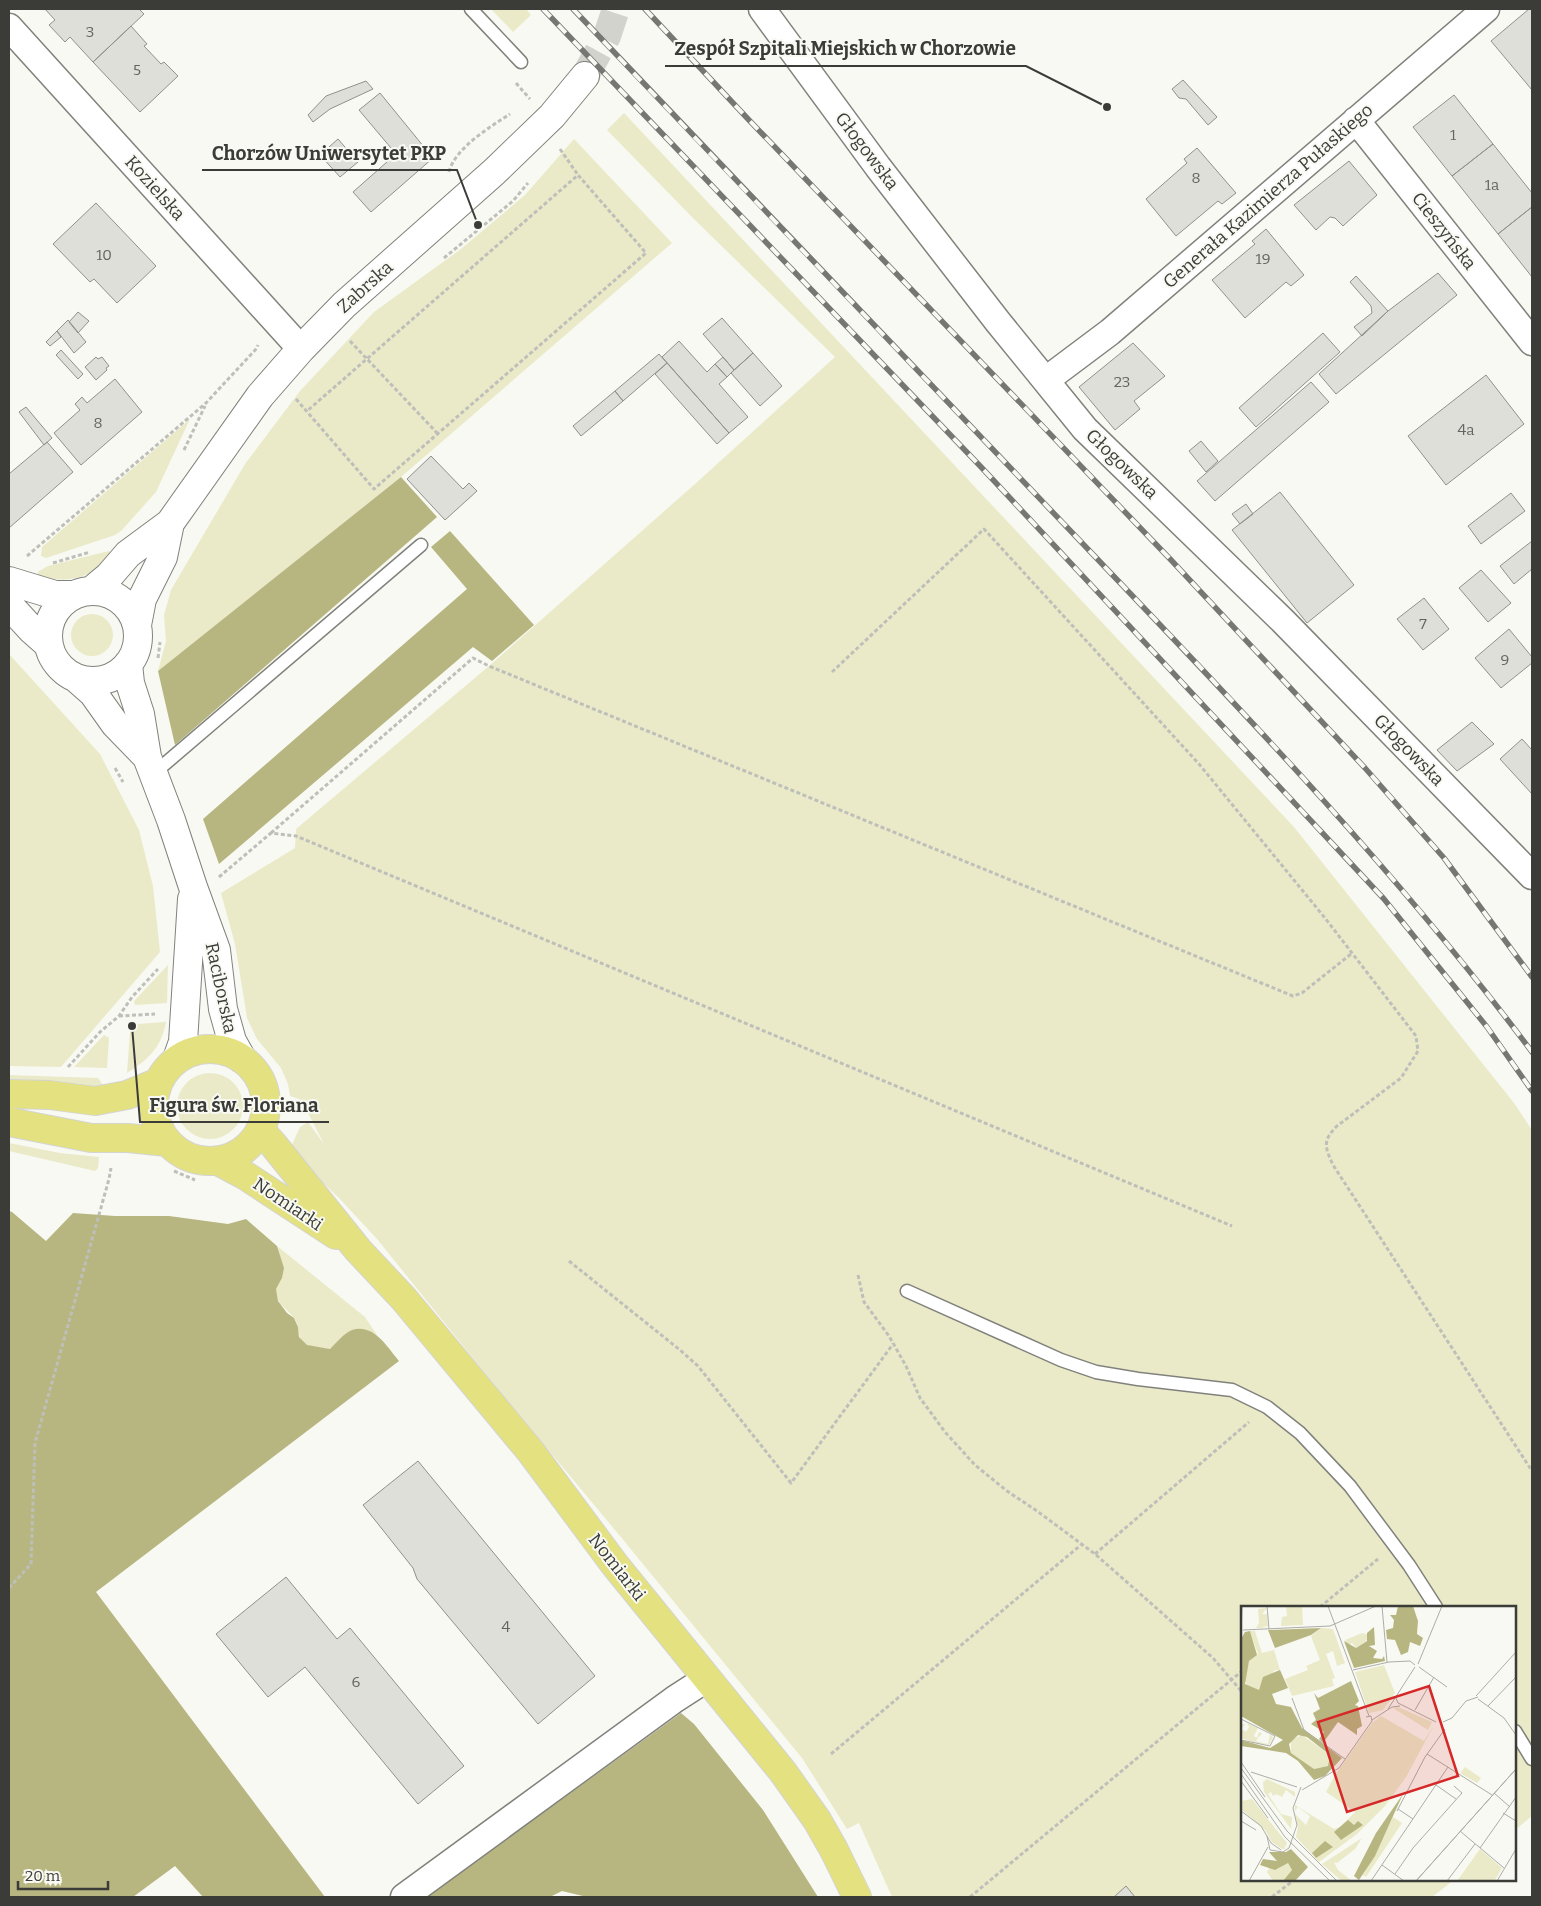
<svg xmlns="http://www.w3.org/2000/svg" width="1541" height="1906" font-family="Bitter,serif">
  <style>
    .green { fill: #eaeac9 }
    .forest { fill: #b7b681 }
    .building { fill: #dedfd8; stroke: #91918c }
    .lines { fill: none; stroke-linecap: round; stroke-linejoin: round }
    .tertiary-tunnel { stroke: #d2d3cd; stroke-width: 28; stroke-dasharray: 28 14; stroke-linecap: butt }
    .service-casing { stroke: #81827c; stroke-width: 15 }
    .minor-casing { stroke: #81827c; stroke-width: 29 }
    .tertiary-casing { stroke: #81827c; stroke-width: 30 }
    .primary-casing { stroke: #d4d4d3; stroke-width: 30 }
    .path { stroke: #bebfb9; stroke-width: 3; stroke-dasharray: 4 2.5; stroke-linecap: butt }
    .service { stroke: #fff; stroke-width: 12 }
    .minor { stroke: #fff; stroke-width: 26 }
    .tertiary { stroke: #fff; stroke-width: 28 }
    .primary { stroke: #e4e181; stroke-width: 28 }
    .rail-casing { stroke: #767672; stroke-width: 5.5 }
    .rail { stroke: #f8f9f2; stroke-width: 4; stroke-dasharray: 11; stroke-linecap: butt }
    .labels { text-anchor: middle; stroke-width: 4; stroke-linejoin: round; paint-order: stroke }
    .number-label { font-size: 15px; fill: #646460 }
    .street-label { font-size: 18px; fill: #3b3b38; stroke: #f8f9f2 }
    .inset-road { fill: none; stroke: #acada8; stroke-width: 1 }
    .view { fill: #d62828; fill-opacity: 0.15; stroke: #d62828; stroke-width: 2.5 }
    .inset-edge { fill: none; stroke: #3b3b38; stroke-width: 2.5 }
    .leader { fill: none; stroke: #3b3b38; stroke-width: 2 }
    .callout-dot { fill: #3b3b38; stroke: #f8f9f2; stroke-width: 2 }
    .callout-label { font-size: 19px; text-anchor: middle; font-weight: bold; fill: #3b3b38; stroke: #f8f9f2; stroke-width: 4; stroke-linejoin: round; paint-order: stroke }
  </style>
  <rect width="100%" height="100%" fill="#f8f9f2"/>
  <path class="green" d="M491 9H526L531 15 513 32Z
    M624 113 1294 827 1514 1103 1532 1130V1816L1515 1830V1607H1242V1880H1454L1432 1897H892L859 1823 847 1829 802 1758 620 1536 505 1398 377 1239 339 1198 302 1163 290 1149 300 1127 308 1122 324 1144 307 1111 305 1101 290 1096 288 1084 281 1068 257 1039 247 1018 235 944 221 893 295 848 296 829 489 666 695 484 835 357 693 218 607 130Z
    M574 139 672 243 401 477 158 671 166 641 164 615 171 590 245 464 300 391 374 312 461 249 525 195Z
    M190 419 156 492 122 530 115 535 46 558 41 556 42 547Z
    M109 551 113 556C91 578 67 585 37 575L39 571 48 566Z
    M71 635a21 21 0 1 1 42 0a21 21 0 1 1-42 0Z
    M9 654 100 754 139 830 153 886 160 952 61 1067 9 1066Z
    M168 965 167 1003 135 1005 134 1001Z
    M166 1022C161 1048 149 1059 127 1073L130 1032 137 1024Z
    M104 1035 109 1038 107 1068 74 1067Z
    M177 1106a33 33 0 1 1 66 0a33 33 0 1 1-66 0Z
    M9 1075 98 1078 105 1088 9 1083Z
    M9 1143 60 1153 99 1157 98 1168 95 1171 9 1151Z
    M277 1246 365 1317 377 1335C355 1322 346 1333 330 1349 324 1348 313 1348 307 1345 296 1340 301 1327 294 1318 287 1308 276 1305 276 1290 276 1285 281 1282 282 1277 283 1267 280 1255 277 1246Z"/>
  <path class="forest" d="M401 477 437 517 175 745 158 671Z
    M450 531 534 625 492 661 473 647 219 864 203 819 467 589 431 547Z
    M9 1211 12 1212 46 1241 73 1213 115 1216H169L228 1224 246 1219 277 1246 284 1268 282 1278 276 1289 278 1301 287 1313 294 1318 298 1327 299 1337 307 1345 330 1349C336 1343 344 1333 352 1330 374 1323 387 1347 399 1361L96 1592 325 1897H203L175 1866 133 1897H9Z
    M681 1713 694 1724 763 1810 818 1897H587L562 1891 550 1897H427Z"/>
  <path class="building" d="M45 9H139L144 14 93 62 70 37 65 42 49 25 55 20Z
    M1529 9H1532V90L1491 41Z
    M131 26 147 44 144 46 161 64 164 62 178 76 140 112 93 62Z
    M1183 80 1217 117 1208 125 1186 99 1179 98 1172 89Z
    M366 81 373 89 330 109 313 122 308 115 326 96Z
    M380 93 433 158 371 212 353 192 396 154 359 110Z
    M1454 95 1493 144 1452 176 1413 127Z
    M338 139 358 162 340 177 320 155Z
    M1493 144 1532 193V207L1498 234 1452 176Z
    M1197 148 1236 193 1222 204 1218 201 1176 236 1146 199 1187 163 1184 159Z
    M1349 161 1377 195 1343 226 1335 218 1330 217 1316 230 1294 205Z
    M96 203 156 266 117 303 94 279 90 282 53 244Z
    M1532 207V277L1498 234Z
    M1266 229 1304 275 1291 286 1286 282 1245 318 1212 280 1255 244 1252 241Z
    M1438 273 1457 295 1336 394 1319 374 1388 311Z
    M1356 276 1388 311 1362 336 1354 327 1372 313 1371 306 1350 282Z
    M78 312 89 321 78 333 69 322Z
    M722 318 753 353 734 370 703 334Z
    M68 320 86 342 74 353 57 331Z
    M57 331 61 337 50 346 46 342Z
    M1323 333 1340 352 1256 427 1239 408Z
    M679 341 707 372 715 364 727 377 719 384 748 417 729 433 662 357Z
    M1133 343 1165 376 1134 401 1140 409 1115 430 1079 387Z
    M61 350 83 374 78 379 56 355Z
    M753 353 782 386 760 406 731 373Z
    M659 354 667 363 623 401 615 391Z
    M96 357 98 359 102 357 109 366 106 368 107 370 96 380 85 367Z
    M723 357 734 370 727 377 715 364Z
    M667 363 729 433 717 444 655 374Z
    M1486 375 1524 424 1446 485 1408 436Z
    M115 379 142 412 81 465 54 433 80 410 75 404 82 397 87 403Z
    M1311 382 1329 402 1215 501 1197 481Z
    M615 391 623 401 581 436 573 426Z
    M26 407 52 438 44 445 19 412Z
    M1201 441 1218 461 1206 472 1189 451Z
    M47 442 73 472 9 528V474Z
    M431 456 463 489 469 483 477 491 445 520 407 479Z
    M1280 492 1354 585 1307 623 1232 530Z
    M1511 493 1525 511 1481 544 1468 526Z
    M1246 504 1253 514 1240 524 1232 514Z
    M1532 541V569L1514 584 1500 566Z
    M1481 570 1511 603 1488 622 1459 588Z
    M1424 598 1449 629 1423 650 1397 619Z
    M1509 629 1532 657V663L1501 688 1475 658Z
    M1472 722 1494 744 1457 771 1437 750Z
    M1522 739 1532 750V794L1500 759Z
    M418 1461 595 1676 538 1724 417 1579 413 1568 363 1505Z
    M286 1577 337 1639 350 1628 464 1766 418 1804 305 1667 268 1697 216 1634Z
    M1126 1886 1135 1897H1114Z"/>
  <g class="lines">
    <path class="tertiary-tunnel" d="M585 76 607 36 616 9"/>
    <g class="service-casing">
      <path id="service" d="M471 9 521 62
        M153 774 421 545
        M907 1291 1061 1360 1096 1372 1138 1379 1232 1390 1267 1407 1300 1433 1350 1486 1409 1565 1436 1607
        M1515 1731 1532 1759"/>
    </g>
    <g class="minor-casing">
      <path id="minor" d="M762 9 878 167 998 322 1085 429 1283 621 1532 876
        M9 27 301 349
        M1356 120 1532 342
        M1046 380 1110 332 1486 9
        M404 1897 675 1699 706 1679"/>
    </g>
    <g class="tertiary-casing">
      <path id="tertiary" d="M9 581 55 595H74
        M48 636a45 45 0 1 1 90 0a45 45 0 1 1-90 0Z
        M91 591 109 576 128 554 170 523 260 396 301 349 344 305 494 172 552 116 585 76
        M9 605 32 630 49 645
        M137 625 142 599 163 557 170 523
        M128 664 130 683 140 714 147 757 171 820 193 887 216 950 223 1009 232 1041 242 1059
        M76 678 93 693 115 724 147 757
        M177 1059 183 1042 192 899"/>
    </g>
    <g class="primary-casing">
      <path id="primary" d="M154 1105a56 56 0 1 1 112 0a56 56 0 1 1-112 0Z
        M9 1094 49 1095 95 1101 127 1095 159 1082
        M9 1122 91 1138H128L167 1142
        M260 1130 272 1143 358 1250 404 1299 531 1452 615 1565 783 1772 817 1820 834 1850 857 1897
        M218 1161 246 1176 336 1235"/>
    </g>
    <path class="path" d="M516 83 530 99
      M560 149 578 175
      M449 172C455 148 490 127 510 114
      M444 258 513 201 528 183
      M350 341 438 434
      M296 399 374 489 646 253 578 175 307 411
      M184 450 205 406
      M27 556 206 403 257 348 258 345
      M53 563 90 552
      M158 658 160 642
      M832 672 984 529 1199 764 1325 918 1416 1036 1418 1051 1401 1078 1337 1126C1322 1141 1325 1147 1333 1165L1532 1471
      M115 768 123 782
      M271 833 473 658 489 666 1293 996 1302 993 1351 954
      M219 877 271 833 296 836 1232 1226
      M119 1016 155 1014
      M68 1067 100 1032 119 1016 132 997 158 969
      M174 1171 195 1180
      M569 1261 680 1350 698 1366 791 1483 893 1344
      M858 1275 864 1302 889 1336 906 1366 920 1398 945 1432 975 1465 1007 1491 1037 1511 1095 1554 1213 1658 1242 1692
      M1095 1554 1249 1422
      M9 1588 31 1564 35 1443 109 1179 111 1168
      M1320 1607 1378 1559
      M831 1754 1082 1544
      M970 1897 1242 1671
      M1272 1897 1294 1880"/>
    <use href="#service" class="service"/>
    <use href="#minor" class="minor"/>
    <use href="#tertiary" class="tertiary"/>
    <use href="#primary" class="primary"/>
    <g class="rail-casing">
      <path id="rail" d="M543 9 982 468 1384 899 1487 1027 1532 1091
        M573 9C749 195 927 380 1104 566 1253 722 1402 878 1532 1052
        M645 9 748 119 1172 561 1365 768 1444 858 1532 977"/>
    </g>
    <use href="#rail" class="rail"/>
  </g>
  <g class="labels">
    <g class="number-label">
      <text x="90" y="37">3</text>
      <text x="137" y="75">5</text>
      <text x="1453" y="140">1</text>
      <text x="1196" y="183">8</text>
      <text x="1492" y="190">1a</text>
      <text x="104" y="260">10</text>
      <text x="1263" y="264">19</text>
      <text x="1122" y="387">23</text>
      <text x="98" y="428">8</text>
      <text x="1466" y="435">4a</text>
      <text x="1423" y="629">7</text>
      <text x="1505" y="665">9</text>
      <text x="506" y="1632">4</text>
      <text x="356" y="1687">6</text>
    </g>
    <g class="street-label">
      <text transform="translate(867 151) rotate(53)" y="6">Głogowska</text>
      <text transform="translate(155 188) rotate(48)" y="6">Kozielska</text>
      <text transform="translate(1268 196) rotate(-41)" y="6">Generała Kazimierza Pułaskiego</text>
      <text transform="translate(1444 231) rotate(52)" y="6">Cieszyńska</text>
      <text transform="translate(365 287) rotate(-42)" y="6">Zabrska</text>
      <text transform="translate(1122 464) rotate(44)" y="6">Głogowska</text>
      <text transform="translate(1409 750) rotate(46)" y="6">Głogowska</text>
      <text transform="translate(221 988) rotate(78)" y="6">Raciborska</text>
      <text transform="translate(288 1204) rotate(34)" y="6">Nomiarki</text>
      <text transform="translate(617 1567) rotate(52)" y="6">Nomiarki</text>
    </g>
  </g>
  <g transform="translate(1241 1606)">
    <rect width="275" height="275" fill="#f8f9f2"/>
    <path d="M61 0 62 19 40 20 41 11 46 10 45 1 38 0ZM26 2 21 8H26L27 20 20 21 27 22H15L18 17 17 3ZM80 22 92 23 104 57 96 60 92 45 85 48 94 72 91 73 93 80 51 90 44 73 67 64 65 60 79 54 70 30ZM9 25H14L21 47 33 44 39 64H34L18 84 7 82 3 73 8 55 17 48ZM121 27 128 29 125 35 115 42 111 37 106 40 104 34ZM143 59 154 87 142 104 128 107 114 66ZM157 101 191 116 187 124 152 102ZM140 110 183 135 193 119 165 171 144 200 116 228 78 256 55 231 57 221 54 208 65 219 69 210 57 201 54 205V199L93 223 99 221 114 206 85 186 94 169 131 117ZM6 117 17 122 13 130 16 132 18 126 21 127 15 135 27 138 29 128 32 131 28 139 11 136 0 132V118H4L1 123 5 126 8 121ZM61 129 89 149 87 160 73 163 50 147V134ZM224 161 240 172 236 177 219 167ZM26 173 54 186V191L45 184 41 191 35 188 32 190 30 186 27 188 40 208 51 211 50 223 23 186 22 176ZM11 193 46 237 43 243 48 240 44 243H41L31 236 24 224 1 204 0 195ZM152 211 161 217 125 271 122 269ZM121 232 114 243 96 257 93 256 97 264 111 275H101L81 258ZM239 243 261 262 254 274 216 275ZM47 257 51 264 49 268 42 275H32L26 266 29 260Z" fill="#eaeac9"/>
    <path d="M157 0H172L177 15 176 28 182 32 179 40 169 36 167 46 160 49 154 34 146 33 145 24 152 22 153 14 149 9H155ZM133 21 134 39 128 40 136 45 132 52 141 53 143 50 144 55 113 62 103 35 115 42 126 35V27ZM80 22 70 29 34 42 27 24ZM9 25 16 49 8 55 4 78 18 84 22 71 39 64 47 82 31 88 35 98 50 101 61 122 101 152 84 170 73 174 57 155 45 147 0 140V134L29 142 42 134 0 110V33L4 26ZM57 129 66 131 89 149 87 160 73 163 50 147 48 138ZM110 75 118 95 114 99 117 100 121 120 116 123V129L97 116 82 137 78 133 83 126 70 118 75 114 72 107 79 103 73 87 77 92ZM162 188 134 250 118 274 113 270 135 227ZM107 214 113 219 117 215 122 219 100 234 93 226ZM84 235 92 241 75 252 71 247ZM50 243 67 261 54 275H42L51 264 47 257 34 264 19 259 22 253 36 255 28 246H45Z" fill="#b7b681" fill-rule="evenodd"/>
    <path class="inset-road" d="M26 0 28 23M87 0 128 110M141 0 146 56M2 24 89 20 135 0M0 29 1 0M177 58 201 0M178 61 206 81M112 64 148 56 169 55 174 59M154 90 157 97 195 116M235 90 275 46M51 92 63 124 104 153M237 93 263 112 275 129M247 100 275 71M147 103 174 61M174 104 193 71M0 113 34 130 29 140 0 134M131 114 151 101 159 100M202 116 211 112 225 95 237 91M186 148 251 189M0 156 24 191M0 162 46 225 96 275M10 166 56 181M0 168 44 231 89 275M0 175 27 212M195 179 215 193M61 184 98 162 131 115 130 110 125 111M253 187 269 201M157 203 172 213M0 205 20 220 30 237 40 244M156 205 184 151 204 123M262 207 275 215M0 215 15 224M219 225 263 262M26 230 29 244 42 246 48 242 56 219 52 202 60 181M239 242 275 191M141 259 163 275M154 268 172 242 221 187 213 180M8 275 27 241M130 275 207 161M175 275 275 163M175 275 275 163M206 275 234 238M256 275 275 243"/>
    <path class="view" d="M188 80 217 170 106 206 77 116Z"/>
    <rect width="275" height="275" class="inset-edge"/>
  </g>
  <path class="leader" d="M1107 107L1026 66H665M478 225L457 170H202M132 1026L140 1122H329"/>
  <g class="callout-dot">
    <circle cx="1107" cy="107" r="5"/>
    <circle cx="478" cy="225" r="5"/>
    <circle cx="132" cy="1026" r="5"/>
  </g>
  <g class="callout-label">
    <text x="845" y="55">Zespół Szpitali Miejskich w Chorzowie</text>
    <text x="329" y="160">Chorzów Uniwersytet PKP</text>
    <text x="234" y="1112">Figura św. Floriana</text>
  </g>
  <rect width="1541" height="1906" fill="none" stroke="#3b3b38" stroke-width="20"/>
  <path d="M18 1881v8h90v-8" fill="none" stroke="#3b3b38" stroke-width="2.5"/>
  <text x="25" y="1881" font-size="15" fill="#3b3b38" stroke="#f8f9f2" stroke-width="4" paint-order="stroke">20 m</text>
</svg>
